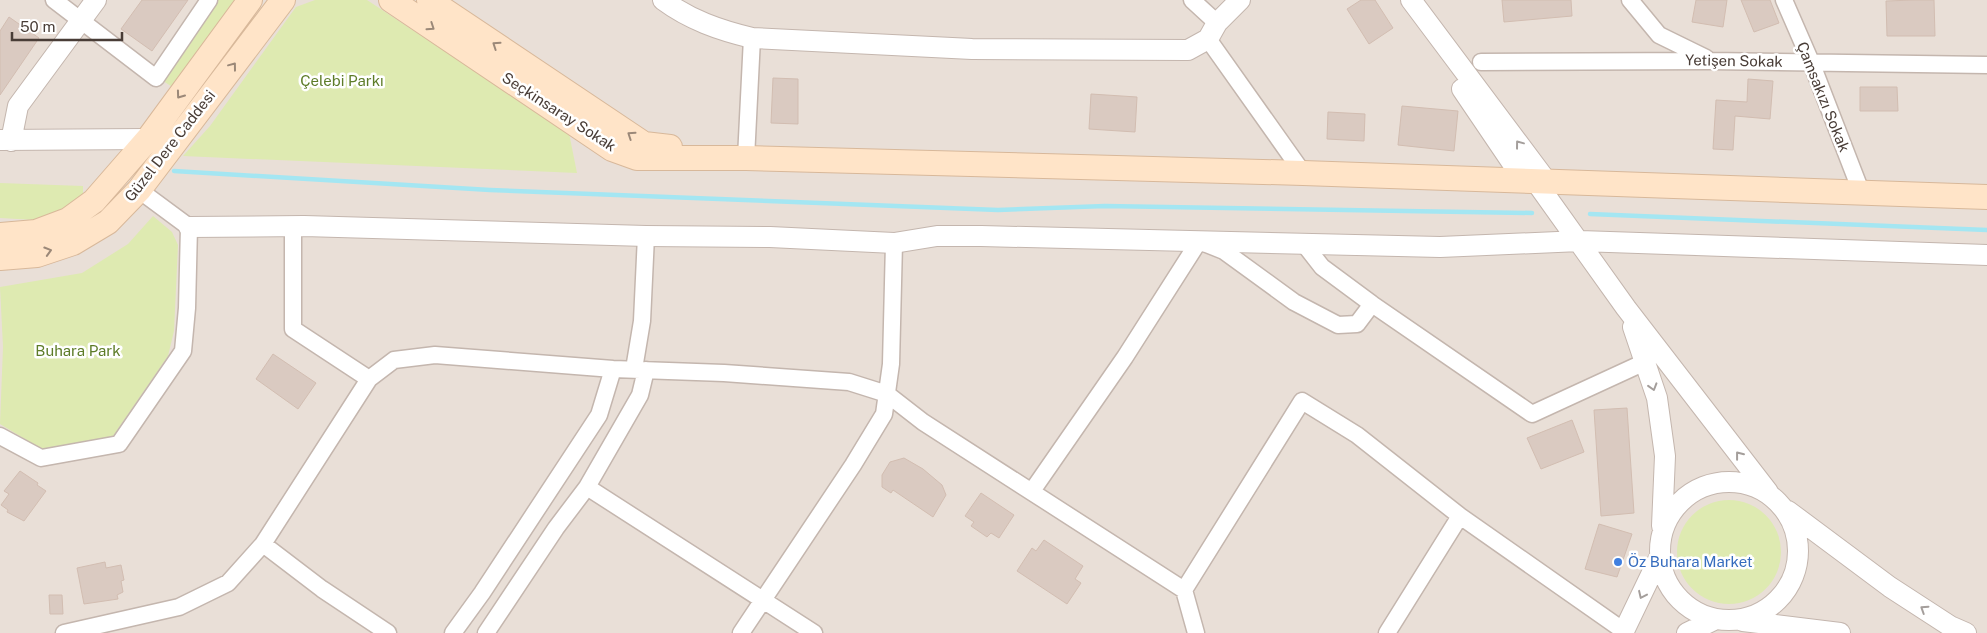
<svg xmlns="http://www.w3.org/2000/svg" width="1987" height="633" font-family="'Public Sans',sans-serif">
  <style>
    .residential { fill: #e9dfd7 }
    .green { fill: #deeab1 }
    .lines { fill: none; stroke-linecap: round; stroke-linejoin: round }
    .stream { stroke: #a4e6f2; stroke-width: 4.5 }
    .building { fill: #dacac1; stroke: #d2bdb1 }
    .minor-casing { stroke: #c4b6ae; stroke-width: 19 }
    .tertiary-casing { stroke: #c4b6ae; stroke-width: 22 }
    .secondary-casing { stroke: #d8b89a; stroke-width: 26 }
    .minor { stroke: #fff; stroke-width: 16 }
    .tertiary { stroke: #fff; stroke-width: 20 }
    .secondary { stroke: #ffe4c8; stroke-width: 24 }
    .oneway { stroke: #9b8878 }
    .oneway2 { stroke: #a49e9b }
    .shop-dot { fill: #3f7fe0; stroke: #fff; stroke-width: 2 }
    .labels { text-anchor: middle; stroke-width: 5; stroke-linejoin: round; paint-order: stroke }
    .street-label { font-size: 15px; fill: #493d37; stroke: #fff }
    .park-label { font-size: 15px; fill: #5d7c28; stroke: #fff }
    .shop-label { font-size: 15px; fill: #366cbe; stroke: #fff; text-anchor: start }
  </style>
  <rect width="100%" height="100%" fill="#f5eee9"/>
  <path class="residential" d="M0 0H1987V633H0Z"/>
  <path class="green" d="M214 0H238L174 88 160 79Z
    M315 0H367L569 133 577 173 183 156 210 126 296 7Z
    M0 183 83 186V200L35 220 0 218Z
    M153 216 172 232 178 245 174 331 168 356 111 439 43 450 0 424 3 347 0 287 82 273 128 244Z
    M1677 552a52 52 0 1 1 104 0a52 52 0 1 1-104 0Z"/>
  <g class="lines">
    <path class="stream" d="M174 171 490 190 998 210 1105 206 1532 213
      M1590 214 1987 230"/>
  </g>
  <path class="building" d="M142 0H188L152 51 121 29Z
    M1361 0H1375L1393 28 1369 44 1347 9Z
    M1502 0H1571L1572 16 1504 22Z
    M1696 0H1727L1723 27 1692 22Z
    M1741 0H1770L1779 23 1754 32Z
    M1914 0H1934L1935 36H1887L1886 1Z
    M9 17 39 38 0 95V31Z
    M773 78 798 79V124L771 123Z
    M1748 79 1773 81 1770 119 1735 116 1733 150 1713 149 1716 100 1747 102Z
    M1860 87H1897L1898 111H1860Z
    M1091 94 1137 97 1135 132 1089 129Z
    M1402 106 1458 111 1454 151 1398 145Z
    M1328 112 1365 114 1364 141 1327 139Z
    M273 354 316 383 298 409 256 379Z
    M1627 408 1634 513 1601 516 1594 410Z
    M1572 420 1584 452 1541 469 1527 438Z
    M904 458 923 469 942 485 946 495 933 517 893 490 891 493 882 487V475L890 462Z
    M20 471 38 483 37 485 46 491 24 521 7 512 8 510 1 505 9 494 4 491Z
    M981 493 1014 515 999 538 991 533 987 537 971 526 974 522 965 516Z
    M1599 524 1632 534 1617 577 1585 569Z
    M1044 540 1083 566 1075 579 1081 583 1067 604 1017 571 1032 548 1036 551Z
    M105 562 106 568 121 565 124 580 121 581 123 592 117 595 118 599 84 604 77 568Z
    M49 595H62L63 614H50Z"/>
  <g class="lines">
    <g class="minor-casing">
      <path id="minor" d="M54 0 156 78 209 0
        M1192 0 1217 23
        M1630 0 1659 35 1706 58
        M1784 0 1811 62 1862 194
        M1208 39 1303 173
        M1481 62 1710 61 1987 65
        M746 158 752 38
        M293 226V329L369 379
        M1304 244 1322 267 1372 304 1532 414 1645 362
        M634 369 642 321 646 236
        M0 436 41 458 119 444 183 351 187 308 189 227 139 190
        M587 487 814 633
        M1032 491 1125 357 1199 241 1224 251 1294 302 1338 325 1357 324 1372 304
        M263 544 322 589 388 633
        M1184 590 1302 401 1357 435 1460 516 1624 631
        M64 633 179 607 228 583 263 544 369 379 394 360 435 355 613 369 724 373 849 382 887 394 923 422 1184 590 1196 633
        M453 633 482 593 599 415 613 369
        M486 633 556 528 587 487 640 395 646 370
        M741 633 853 465 884 414 891 364 894 243
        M1387 633 1460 516"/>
    </g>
    <g class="tertiary-casing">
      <path id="tertiary" d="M663 0C690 20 719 30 752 38L972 49 1188 50 1208 39 1217 23 1240 0
        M1411 0 1548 183
        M1462 89 1525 182
        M0 140 148 139
        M11 141 18 106 96 0
        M1536 182 1626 308 1768 492
        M189 227 304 226 646 236 770 237 894 243 937 236H981L1440 247 1580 241 1987 255
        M1633 327 1657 398 1665 456 1662 526
        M1660 551a69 69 0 1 1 138 0a69 69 0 1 1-138 0Z
        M1788 511 1890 587 1950 626 1966 633
        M1743 621 1840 633
        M1623 633 1660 556
        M1687 633 1716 619"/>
    </g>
    <g class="secondary-casing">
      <path id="secondary" d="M391 0 612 149 637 158H746L1303 173 1987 197
        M429 0 644 144 670 147
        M0 235 36 232 68 220 94 201 148 139 250 0
        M0 258 37 255 73 243 108 222 139 190 283 0"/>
    </g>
    <use href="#minor" class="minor"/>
    <use href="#tertiary" class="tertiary"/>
    <use href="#secondary" class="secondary"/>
  </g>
  <defs><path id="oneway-chevron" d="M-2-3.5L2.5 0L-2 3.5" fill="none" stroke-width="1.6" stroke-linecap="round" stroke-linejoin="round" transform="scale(1.25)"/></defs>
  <g class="oneway">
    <use href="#oneway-chevron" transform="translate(431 27) rotate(34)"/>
    <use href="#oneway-chevron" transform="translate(496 45) rotate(-146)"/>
    <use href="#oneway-chevron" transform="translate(233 66) rotate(-53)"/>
    <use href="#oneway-chevron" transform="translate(180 95) rotate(126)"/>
    <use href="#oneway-chevron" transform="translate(631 135) rotate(-146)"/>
    <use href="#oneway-chevron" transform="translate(48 251) rotate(-17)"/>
  </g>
  <g class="oneway2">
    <use href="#oneway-chevron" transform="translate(1519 144) rotate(-127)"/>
    <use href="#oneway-chevron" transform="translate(1653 387) rotate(73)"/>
    <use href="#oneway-chevron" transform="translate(1739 455) rotate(-128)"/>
    <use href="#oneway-chevron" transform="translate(1642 595) rotate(115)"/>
    <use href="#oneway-chevron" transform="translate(1924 609) rotate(-147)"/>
  </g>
  <circle class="shop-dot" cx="1618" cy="562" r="5"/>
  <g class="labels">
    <g class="street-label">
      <text transform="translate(1734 61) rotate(1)" y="5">Yetişen Sokak</text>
      <text transform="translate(1823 97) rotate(68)" y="5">Çamsakızı Sokak</text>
      <text transform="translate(559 112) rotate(33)" y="5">Seçkinsaray Sokak</text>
      <text transform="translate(170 146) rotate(-52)" y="5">Güzel Dere Caddesi</text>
    </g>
    <g class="park-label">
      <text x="342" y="86">Çelebi Parkı</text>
      <text x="78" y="356">Buhara Park</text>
    </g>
    <g class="shop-label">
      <text x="1628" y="567">Öz Buhara Market</text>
    </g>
  </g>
  <path d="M12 32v8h110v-8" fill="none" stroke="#493d37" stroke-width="2.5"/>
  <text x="20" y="32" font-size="15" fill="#493d37" stroke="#ffffff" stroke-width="4" paint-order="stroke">50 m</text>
</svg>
